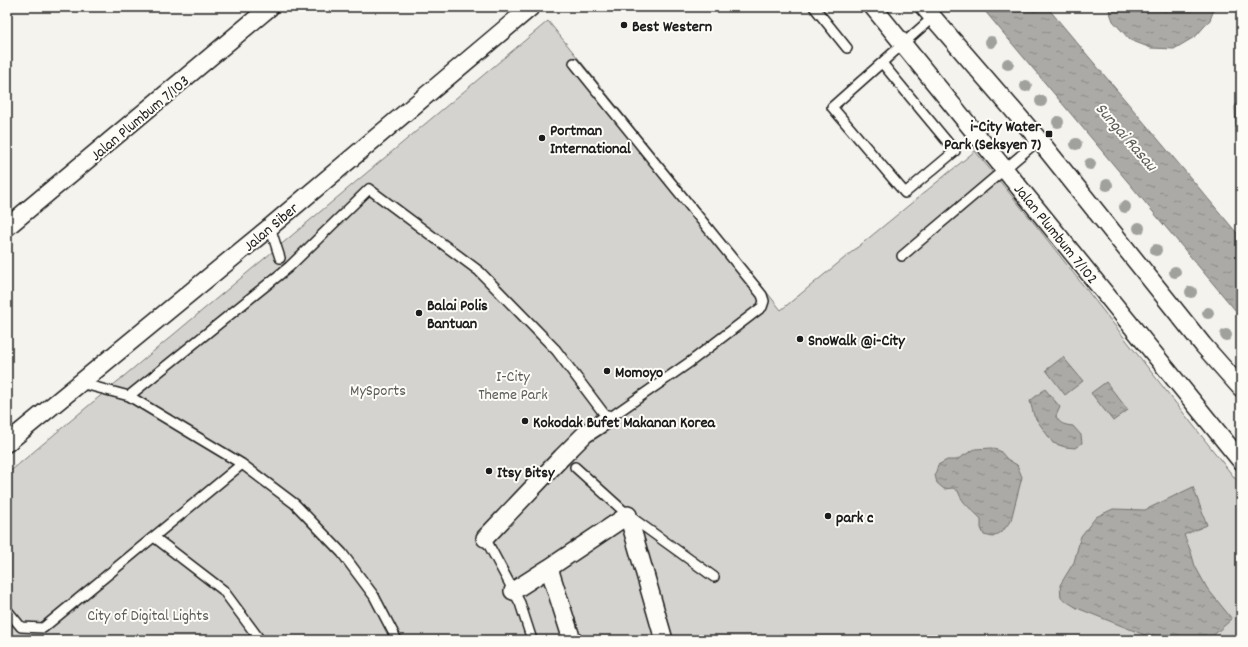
<svg xmlns="http://www.w3.org/2000/svg" width="1248" height="647" font-family="Dekko,sans-serif">
  <style>
    .green { fill: #d4d3cf; stroke: #787876 }
    .water { fill: url(#water-ripples); stroke: #72716f }
    .lines { fill: none; stroke-linecap: round; stroke-linejoin: round }
    .lane-casing { stroke: #1c1c1c; stroke-width: 12 }
    .street-casing { stroke: #1c1c1c; stroke-width: 20 }
    .lane { stroke: #fdfcf7; stroke-width: 9 }
    .street { stroke: #fdfcf7; stroke-width: 17 }
    .tree { fill: #a0a09d }
    .poi-dot { fill: #1c1c1c; stroke: #fdfcf7; stroke-width: 1.5 }
    .labels { text-anchor: middle; stroke-width: 4; stroke-linejoin: round; paint-order: stroke }
    .poi-label { font-size: 16px; font-weight: bold; fill: #1c1c1c; stroke: #fdfcf7; text-anchor: start }
    .street-label { font-size: 16px; fill: #1c1c1c; stroke: #fdfcf7 }
    .park-label { font-size: 16px; fill: #5c5c5b; stroke: #fdfcf7 }
    .water-label { font-size: 17px; font-style: italic; fill: #5c5c5a; stroke: #fdfcf7 }
  </style>
  <defs>
    <pattern id="water-ripples" width="26" height="14" patternUnits="userSpaceOnUse"><rect width="26" height="14" fill="#abaaa6"/><path d="M2 4q2-2 4 0t4 0M15 11q2-2 4 0t4 0" fill="none" stroke="#8a8a86"/></pattern>
  </defs>
  <rect width="100%" height="100%" fill="#f4f3ee"/>
  <filter id="ink" filterUnits="userSpaceOnUse"><feTurbulence type="fractalNoise" baseFrequency=".025" numOctaves="2"/><feDisplacementMap in="SourceGraphic" scale="8" xChannelSelector="R" yChannelSelector="G"/><feConvolveMatrix kernelMatrix="1 2 1 2 8 2 1 2 1" color-interpolation-filters="sRGB"/></filter>
  <g filter="url(#ink)">
    <path class="green" d="M548 21 781 310 975 151 1038 228 1241 486V640H7V474Z"/>
    <path class="water" d="M983 7H1047L1241 238V317L984 10Z
      M1108 7H1215L1210 20 1196 36 1174 49 1151 48 1130 40 1113 21Z
      M1241 94V139L1236 127 1235 107Z
      M1063 357 1083 381 1065 395 1046 370Z
      M1106 382 1128 410 1113 421 1091 393Z
      M1045 389 1060 407 1056 416C1059 424 1065 425 1073 426L1081 435 1082 443 1075 448 1065 447 1053 443 1034 416 1030 401Z
      M992 448 1000 451 1007 459 1017 465 1022 477 1011 520 1003 531 993 537 984 535 981 528V519C972 509 963 505 958 491L953 488 944 489 937 483 935 475 938 465 947 460H956L975 449Z
      M1193 487 1207 525 1184 535 1191 552 1195 566 1207 588 1232 619 1208 640H1152L1147 636 1077 608 1061 598 1060 585 1074 562 1081 536 1096 517 1113 509 1145 510Z"/>
    <g class="lines">
      <g class="lane-casing">
        <path id="lane" d="M814 7 847 48
          M882 63 955 151 905 193 832 107 932 18
          M270 227 280 258
          M902 256 1039 140
          M80 383 129 396 242 464 295 504 342 553 374 596 397 640
          M129 396 289 267 369 189 479 271 556 350 608 419 690 362 762 307 764 301 762 295 574 63
          M575 467 628 515 714 577
          M154 537 223 590 260 640
          M485 538 520 603 532 640
          M7 610 21 627 43 628 242 464"/>
      </g>
      <g class="street-casing">
        <path id="street" d="M873 7 1241 461
          M924 7 1039 140 1203 345 1241 388
          M7 227 270 7
          M7 443 270 227 531 7
          M485 538 562 457 585 434 608 419
          M549 568 628 515 664 640
          M513 591 549 568 572 640"/>
      </g>
      <use href="#lane" class="lane"/>
      <use href="#street" class="street"/>
    </g>
    <g class="tree">
      <circle cx="991" cy="42" r="6"/>
      <circle cx="1008" cy="64" r="6"/>
      <circle cx="1026" cy="86" r="6"/>
      <circle cx="1041" cy="101" r="6"/>
      <circle cx="1058" cy="122" r="6"/>
      <circle cx="1076" cy="144" r="6"/>
      <circle cx="1090" cy="164" r="6"/>
      <circle cx="1107" cy="185" r="6"/>
      <circle cx="1125" cy="207" r="6"/>
      <circle cx="1139" cy="228" r="6"/>
      <circle cx="1156" cy="250" r="6"/>
      <circle cx="1175" cy="272" r="6"/>
      <circle cx="1191" cy="292" r="6"/>
      <circle cx="1208" cy="313" r="6"/>
      <circle cx="1226" cy="335" r="6"/>
    </g>
  </g>
  <g class="poi-dot">
    <circle cx="624" cy="25" r="4"/>
    <rect x="1045" y="130" width="8" height="8" rx="2"/>
    <circle cx="542" cy="138" r="4"/>
    <circle cx="419" cy="313" r="4"/>
    <circle cx="800" cy="339" r="4"/>
    <circle cx="607" cy="371" r="4"/>
    <circle cx="525" cy="421" r="4"/>
    <circle cx="489" cy="471" r="4"/>
    <circle cx="828" cy="516" r="4"/>
  </g>
  <g class="labels">
    <g class="poi-label">
      <text x="632" y="31">Best Western</text>
      <text x="1041" y="131" text-anchor="end">i-City Water<tspan x="1041" dy="18">Park (Seksyen 7)</tspan></text>
      <text x="550" y="135">Portman<tspan x="550" dy="18">International</tspan></text>
      <text x="427" y="310">Balai Polis<tspan x="427" dy="18">Bantuan</tspan></text>
      <text x="808" y="345">SnoWalk @i-City</text>
      <text x="615" y="377">Momoyo</text>
      <text x="533" y="427">Kokodak Bufet Makanan Korea</text>
      <text x="497" y="477">Itsy Bitsy</text>
      <text x="836" y="522">park c</text>
    </g>
    <g class="street-label">
      <text transform="translate(139 117) rotate(-40)" y="6">Jalan Plumbum 7/103</text>
      <text transform="translate(270 226) rotate(-40)" y="6">Jalan Siber</text>
      <text transform="translate(1057 233) rotate(51)" y="6">Jalan Plumbum 7/102</text>
    </g>
    <g class="park-label">
      <text x="513" y="381">I-City<tspan x="513" dy="18">Theme Park</tspan></text>
      <text x="378" y="395">MySports</text>
      <text x="148" y="620">City of Digital Lights</text>
    </g>
    <g class="water-label">
      <text transform="translate(1127 136) rotate(49)" y="6">Sungai Rasau</text>
    </g>
  </g>
  <rect width="1248" height="647" fill="none" stroke="#fdfcf7" stroke-width="24"/>
  <rect x="12" y="12" width="1224" height="623" fill="none" stroke="#1c1c1c" stroke-width="1.5" filter="url(#ink)"/>
</svg>
